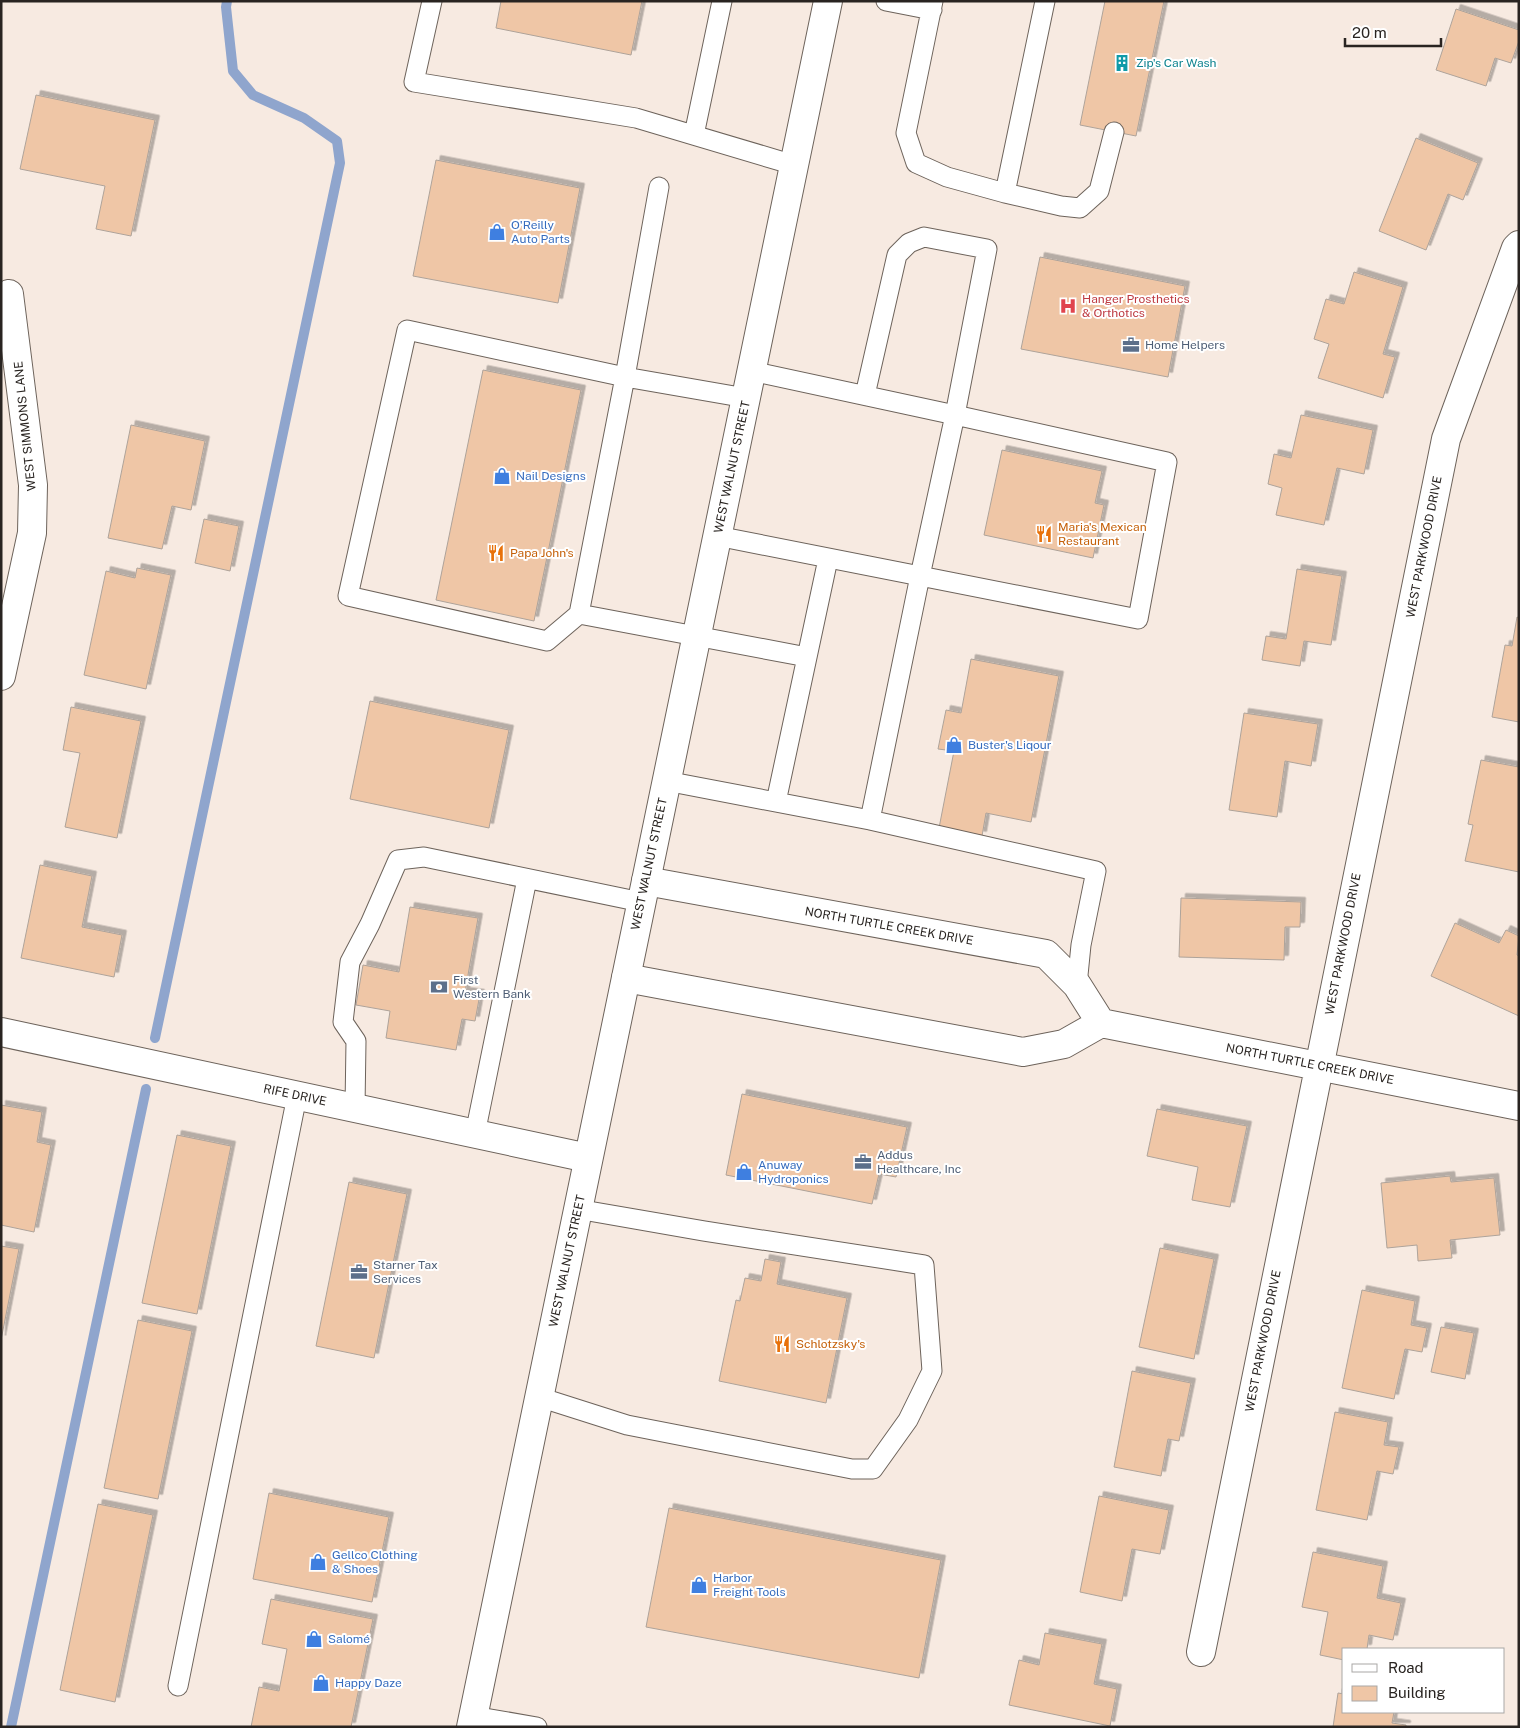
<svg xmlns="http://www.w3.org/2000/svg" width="1520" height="1728" font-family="'Public Sans',sans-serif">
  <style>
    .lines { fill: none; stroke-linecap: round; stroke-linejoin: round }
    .stream { stroke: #8fa5cd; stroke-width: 10 }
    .building { fill: #efc6a6; stroke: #aea39a; filter: url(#shadow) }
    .lane-casing { stroke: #6d635b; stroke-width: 21 }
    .street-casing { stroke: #6d635b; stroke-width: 30 }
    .primary-casing { stroke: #6d635b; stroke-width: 30 }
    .lane { stroke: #fff; stroke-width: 19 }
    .street { stroke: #fff; stroke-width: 28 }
    .primary { stroke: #fff; stroke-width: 28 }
    .labels { text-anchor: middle; stroke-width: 4; stroke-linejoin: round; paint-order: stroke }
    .culture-label { font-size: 12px; fill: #0d838f; stroke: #fff; text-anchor: start }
    .shop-label { font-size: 12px; fill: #366cbe; stroke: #fff; text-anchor: start }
    .health-label { font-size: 12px; fill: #be3a42; stroke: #fff; text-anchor: start }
    .service-label { font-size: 12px; fill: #4e5e75; stroke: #fff; text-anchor: start }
    .street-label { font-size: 12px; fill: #292421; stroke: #fff }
    .food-label { font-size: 12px; fill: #c56008; stroke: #fff; text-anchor: start }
  </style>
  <defs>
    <filter id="shadow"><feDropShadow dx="4.5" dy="-4.5" stdDeviation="0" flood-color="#0004"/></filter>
  </defs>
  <rect width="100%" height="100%" fill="#f7eae1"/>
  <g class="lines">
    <path class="stream" d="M155 1038 340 163 337 141 304 118 253 95 233 71 226 7 227 1
      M11 1727 146 1089"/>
  </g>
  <path class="building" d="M501 1H642L631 55 496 28Z
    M1105 1H1164L1136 136 1080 125Z
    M1456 9 1519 30V41L1511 63 1495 58 1486 86 1436 70Z
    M36 95 155 120 131 236 96 229 105 186 20 169Z
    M1416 138 1478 163 1463 200 1448 194 1426 250 1379 231Z
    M436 160 580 188 558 303 413 276Z
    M1040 257 1185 286 1168 377 1021 349Z
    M1354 272 1403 287 1383 354 1395 357 1383 398 1318 378 1329 344 1314 339 1326 299 1344 304Z
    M483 370 581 390 534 621 436 600Z
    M1301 415 1373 430 1364 474 1337 468 1324 525 1276 515 1282 488 1268 484 1274 454 1291 458Z
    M131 425 205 441 191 510 172 506 162 549 108 538Z
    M1002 450 1102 471 1095 503 1104 505 1093 558 984 535Z
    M204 519 239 526 230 571 195 563Z
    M137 568 171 575 146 689 84 675 106 571 135 578Z
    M1297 569 1342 576 1331 645 1304 641 1300 666 1262 660 1266 636 1286 639Z
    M1517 617 1519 618V722L1492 717 1505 645 1512 646Z
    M971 659 1059 676 1031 822 986 813 982 836 939 828 954 751 938 749 946 710 961 713Z
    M370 701 509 730 489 828 350 799Z
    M71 707 141 721 117 838 65 827 80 753 63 750Z
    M1244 713 1318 724 1311 766 1285 761 1277 817 1229 810Z
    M1481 760 1519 767V872L1465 861 1473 825 1468 824Z
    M40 865 92 876 82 927 122 935 114 977 21 958Z
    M1181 898 1301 902 1300 927H1285L1284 960 1179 957Z
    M410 907 478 918 465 992 480 994 475 1021 462 1019 456 1050 386 1038 390 1011 356 1005 363 965 399 972Z
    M1455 923 1499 943 1506 930 1519 936 1517 955 1519 956V1016L1431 976Z
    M742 1094 907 1127 896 1177 879 1174 872 1204 726 1175Z
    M1 1105 42 1112 37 1142 51 1145 34 1232 1 1225Z
    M1157 1109 1247 1126 1230 1207 1192 1200 1198 1167 1147 1156Z
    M177 1135 231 1146 197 1314 142 1303Z
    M1450 1176 1451 1182 1494 1178 1500 1235 1450 1240 1452 1258 1418 1261 1417 1245 1387 1248 1381 1183Z
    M349 1182 407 1194 374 1358 316 1346Z
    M1 1246 19 1249 1 1340Z
    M1160 1248 1214 1259 1194 1359 1139 1347Z
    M765 1259 781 1262 777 1284 847 1298 826 1403 719 1381 736 1300 740 1301 745 1278 761 1281Z
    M1362 1290 1415 1301 1411 1325 1427 1328 1422 1352 1405 1349 1394 1399 1342 1388Z
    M138 1320 192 1331 158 1499 104 1488Z
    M1441 1327 1474 1333 1465 1379 1431 1372Z
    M1132 1371 1191 1383 1179 1441 1168 1439 1161 1476 1114 1467Z
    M1335 1412 1388 1422 1384 1445 1399 1447 1393 1474 1377 1471 1367 1520 1316 1510Z
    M269 1493 389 1517 372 1602 253 1579Z
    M1099 1496 1169 1510 1160 1554 1132 1549 1122 1601 1080 1592Z
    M98 1504 153 1515 115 1702 60 1690Z
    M669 1508 941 1560 919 1678 646 1627Z
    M1313 1552 1383 1566 1377 1598 1401 1603 1393 1640 1369 1635 1367 1649H1344V1660L1320 1655 1328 1612 1302 1607Z
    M271 1599 373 1619 351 1727H251L259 1687 279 1691 287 1649 262 1644Z
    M1045 1633 1102 1644 1094 1684 1117 1689 1110 1726 1009 1705 1019 1660 1039 1665Z
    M1338 1693 1344 1694V1712H1394L1392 1723 1406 1725V1727H1333Z"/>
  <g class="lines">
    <g class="lane-casing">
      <path id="lane" d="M432 1 414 82 636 118 794 165
        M886 1 932 10
        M933 1 906 133 916 163 947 177 1005 193 1045 1
        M694 135 722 1
        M1005 193 1061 206 1080 208 1099 191 1114 132
        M746 398 625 377 407 330 348 596 547 641 579 614 807 657
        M717 536 920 576 955 415 751 371
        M579 614 625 377 659 187
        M666 781 870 820 920 576 1138 619 1167 462 955 415 987 249 924 237 909 243 897 255 865 395
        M776 802 828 559
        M870 820 1096 871 1081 945 1077 985
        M355 1108 356 1041 343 1022 350 962 370 924 398 860 424 857 641 902
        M475 1134 527 879
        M539 1397 627 1425 852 1469H873L908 1420 932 1371 924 1265 704 1231 577 1209
        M178 1686 297 1096
        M473 1716 537 1727"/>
    </g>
    <g class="street-casing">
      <path id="street" d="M1 676 32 533 33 485 9 294
        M646 881 1046 954 1077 985 1101 1023
        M626 978 1023 1052 1064 1044 1101 1023 1519 1106
        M1 1032 588 1158
        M1201 1652 1446 439 1516 248 1519 245"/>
    </g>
    <g class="primary-casing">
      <path id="primary" d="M471 1727 828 1"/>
    </g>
    <use href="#lane" class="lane"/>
    <use href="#street" class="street"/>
    <use href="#primary" class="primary"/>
  </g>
  <defs>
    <g id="building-bare" transform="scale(1.35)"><path d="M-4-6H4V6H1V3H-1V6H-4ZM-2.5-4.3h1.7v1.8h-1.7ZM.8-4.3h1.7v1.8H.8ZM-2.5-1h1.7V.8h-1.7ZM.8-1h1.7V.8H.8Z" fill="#0f9aa8" stroke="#fff" stroke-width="2.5" paint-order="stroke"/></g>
    <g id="shop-bare" transform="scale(1.35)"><path d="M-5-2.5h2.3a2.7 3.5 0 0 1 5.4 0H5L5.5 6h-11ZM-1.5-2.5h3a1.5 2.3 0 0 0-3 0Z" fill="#3f7fe0" stroke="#fff" stroke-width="2.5" paint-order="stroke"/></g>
    <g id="hospital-bare" transform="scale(1.35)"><path d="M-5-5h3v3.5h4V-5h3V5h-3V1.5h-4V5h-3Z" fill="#e0444e" stroke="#fff" stroke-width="2.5" paint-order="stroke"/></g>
    <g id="office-bare" transform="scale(1.35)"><path d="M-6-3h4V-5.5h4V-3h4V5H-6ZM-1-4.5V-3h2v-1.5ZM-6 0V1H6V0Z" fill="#5c6f8a" stroke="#fff" stroke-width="2.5" paint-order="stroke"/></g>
    <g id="restaurant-bare" transform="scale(1.35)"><path d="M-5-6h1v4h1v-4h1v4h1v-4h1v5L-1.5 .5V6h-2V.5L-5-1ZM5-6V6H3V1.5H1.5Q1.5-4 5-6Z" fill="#e8710a" stroke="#fff" stroke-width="2.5" paint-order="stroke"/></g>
    <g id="bank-bare" transform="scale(1.35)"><path d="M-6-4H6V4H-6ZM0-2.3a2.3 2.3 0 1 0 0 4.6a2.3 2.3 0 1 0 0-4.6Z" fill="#5c6f8a" stroke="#fff" stroke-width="2.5" paint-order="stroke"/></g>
  </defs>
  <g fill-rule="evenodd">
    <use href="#building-bare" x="1122" y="63"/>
    <use href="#shop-bare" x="497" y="232"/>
    <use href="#hospital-bare" x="1068" y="306"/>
    <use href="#office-bare" x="1131" y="345"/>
    <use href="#shop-bare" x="502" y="476"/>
    <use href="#restaurant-bare" x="1044" y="534"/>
    <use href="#restaurant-bare" x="496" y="553"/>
    <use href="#shop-bare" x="954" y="745"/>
    <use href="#bank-bare" x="439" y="987"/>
    <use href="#office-bare" x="863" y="1162"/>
    <use href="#shop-bare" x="744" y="1172"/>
    <use href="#office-bare" x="359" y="1272"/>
    <use href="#restaurant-bare" x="782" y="1344"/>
    <use href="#shop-bare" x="318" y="1562"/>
    <use href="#shop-bare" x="699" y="1585"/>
    <use href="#shop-bare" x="314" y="1639"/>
    <use href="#shop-bare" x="321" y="1683"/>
  </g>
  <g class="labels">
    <g class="culture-label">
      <text x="1136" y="67">Zip's Car Wash</text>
    </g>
    <g class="shop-label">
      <text x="511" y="229">O'Reilly<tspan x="511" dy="14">Auto Parts</tspan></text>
      <text x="516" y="480">Nail Designs</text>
      <text x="968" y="749">Buster's Liqour</text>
      <text x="758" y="1169">Anuway<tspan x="758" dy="14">Hydroponics</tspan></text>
      <text x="332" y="1559">Gellco Clothing<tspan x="332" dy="14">&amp; Shoes</tspan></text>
      <text x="713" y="1582">Harbor<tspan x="713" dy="14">Freight Tools</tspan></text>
      <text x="328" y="1643">Salomé</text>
      <text x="335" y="1687">Happy Daze</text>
    </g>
    <g class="health-label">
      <text x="1082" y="303">Hanger Prosthetics<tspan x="1082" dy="14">&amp; Orthotics</tspan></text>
    </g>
    <g class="service-label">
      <text x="1145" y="349">Home Helpers</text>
      <text x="453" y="984">First<tspan x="453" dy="14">Western Bank</tspan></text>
      <text x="877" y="1159">Addus<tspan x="877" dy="14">Healthcare, Inc</tspan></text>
      <text x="373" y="1269">Starner Tax<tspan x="373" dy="14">Services</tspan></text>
    </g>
    <g class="street-label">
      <text transform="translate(25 426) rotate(-96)" y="4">WEST SIMMONS LANE</text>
      <text transform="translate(732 467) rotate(-78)" y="4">WEST WALNUT STREET</text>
      <text transform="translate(1424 547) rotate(-79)" y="4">WEST PARKWOOD DRIVE</text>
      <text transform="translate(649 864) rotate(-78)" y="4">WEST WALNUT STREET</text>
      <text transform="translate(889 926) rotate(10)" y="4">NORTH TURTLE CREEK DRIVE</text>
      <text transform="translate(1343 944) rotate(-79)" y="4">WEST PARKWOOD DRIVE</text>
      <text transform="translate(1310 1064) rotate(11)" y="4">NORTH TURTLE CREEK DRIVE</text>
      <text transform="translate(295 1095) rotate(12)" y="4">RIFE DRIVE</text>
      <text transform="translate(567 1261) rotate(-78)" y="4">WEST WALNUT STREET</text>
      <text transform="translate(1263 1341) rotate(-79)" y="4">WEST PARKWOOD DRIVE</text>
    </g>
    <g class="food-label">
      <text x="1058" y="531">Maria's Mexican<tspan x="1058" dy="14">Restaurant</tspan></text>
      <text x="510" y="557">Papa John's</text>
      <text x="796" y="1348">Schlotzsky's</text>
    </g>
  </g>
  <rect width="1520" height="1728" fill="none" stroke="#292421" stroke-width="5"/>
  <rect x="1342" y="1648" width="162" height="65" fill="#ffffff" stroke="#a9a7a6"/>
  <rect x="1352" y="1664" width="25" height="8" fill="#ffffff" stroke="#a9a7a6"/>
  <text x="1388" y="1673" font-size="15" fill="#292421">Road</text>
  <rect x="1352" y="1686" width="25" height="15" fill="#efc6a6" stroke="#a9a7a6"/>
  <text x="1388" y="1698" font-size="15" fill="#292421">Building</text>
  <path d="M1345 38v8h96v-8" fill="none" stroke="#292421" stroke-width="2.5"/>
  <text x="1352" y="38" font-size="15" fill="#292421" stroke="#ffffff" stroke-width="4" paint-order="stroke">20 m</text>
</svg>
